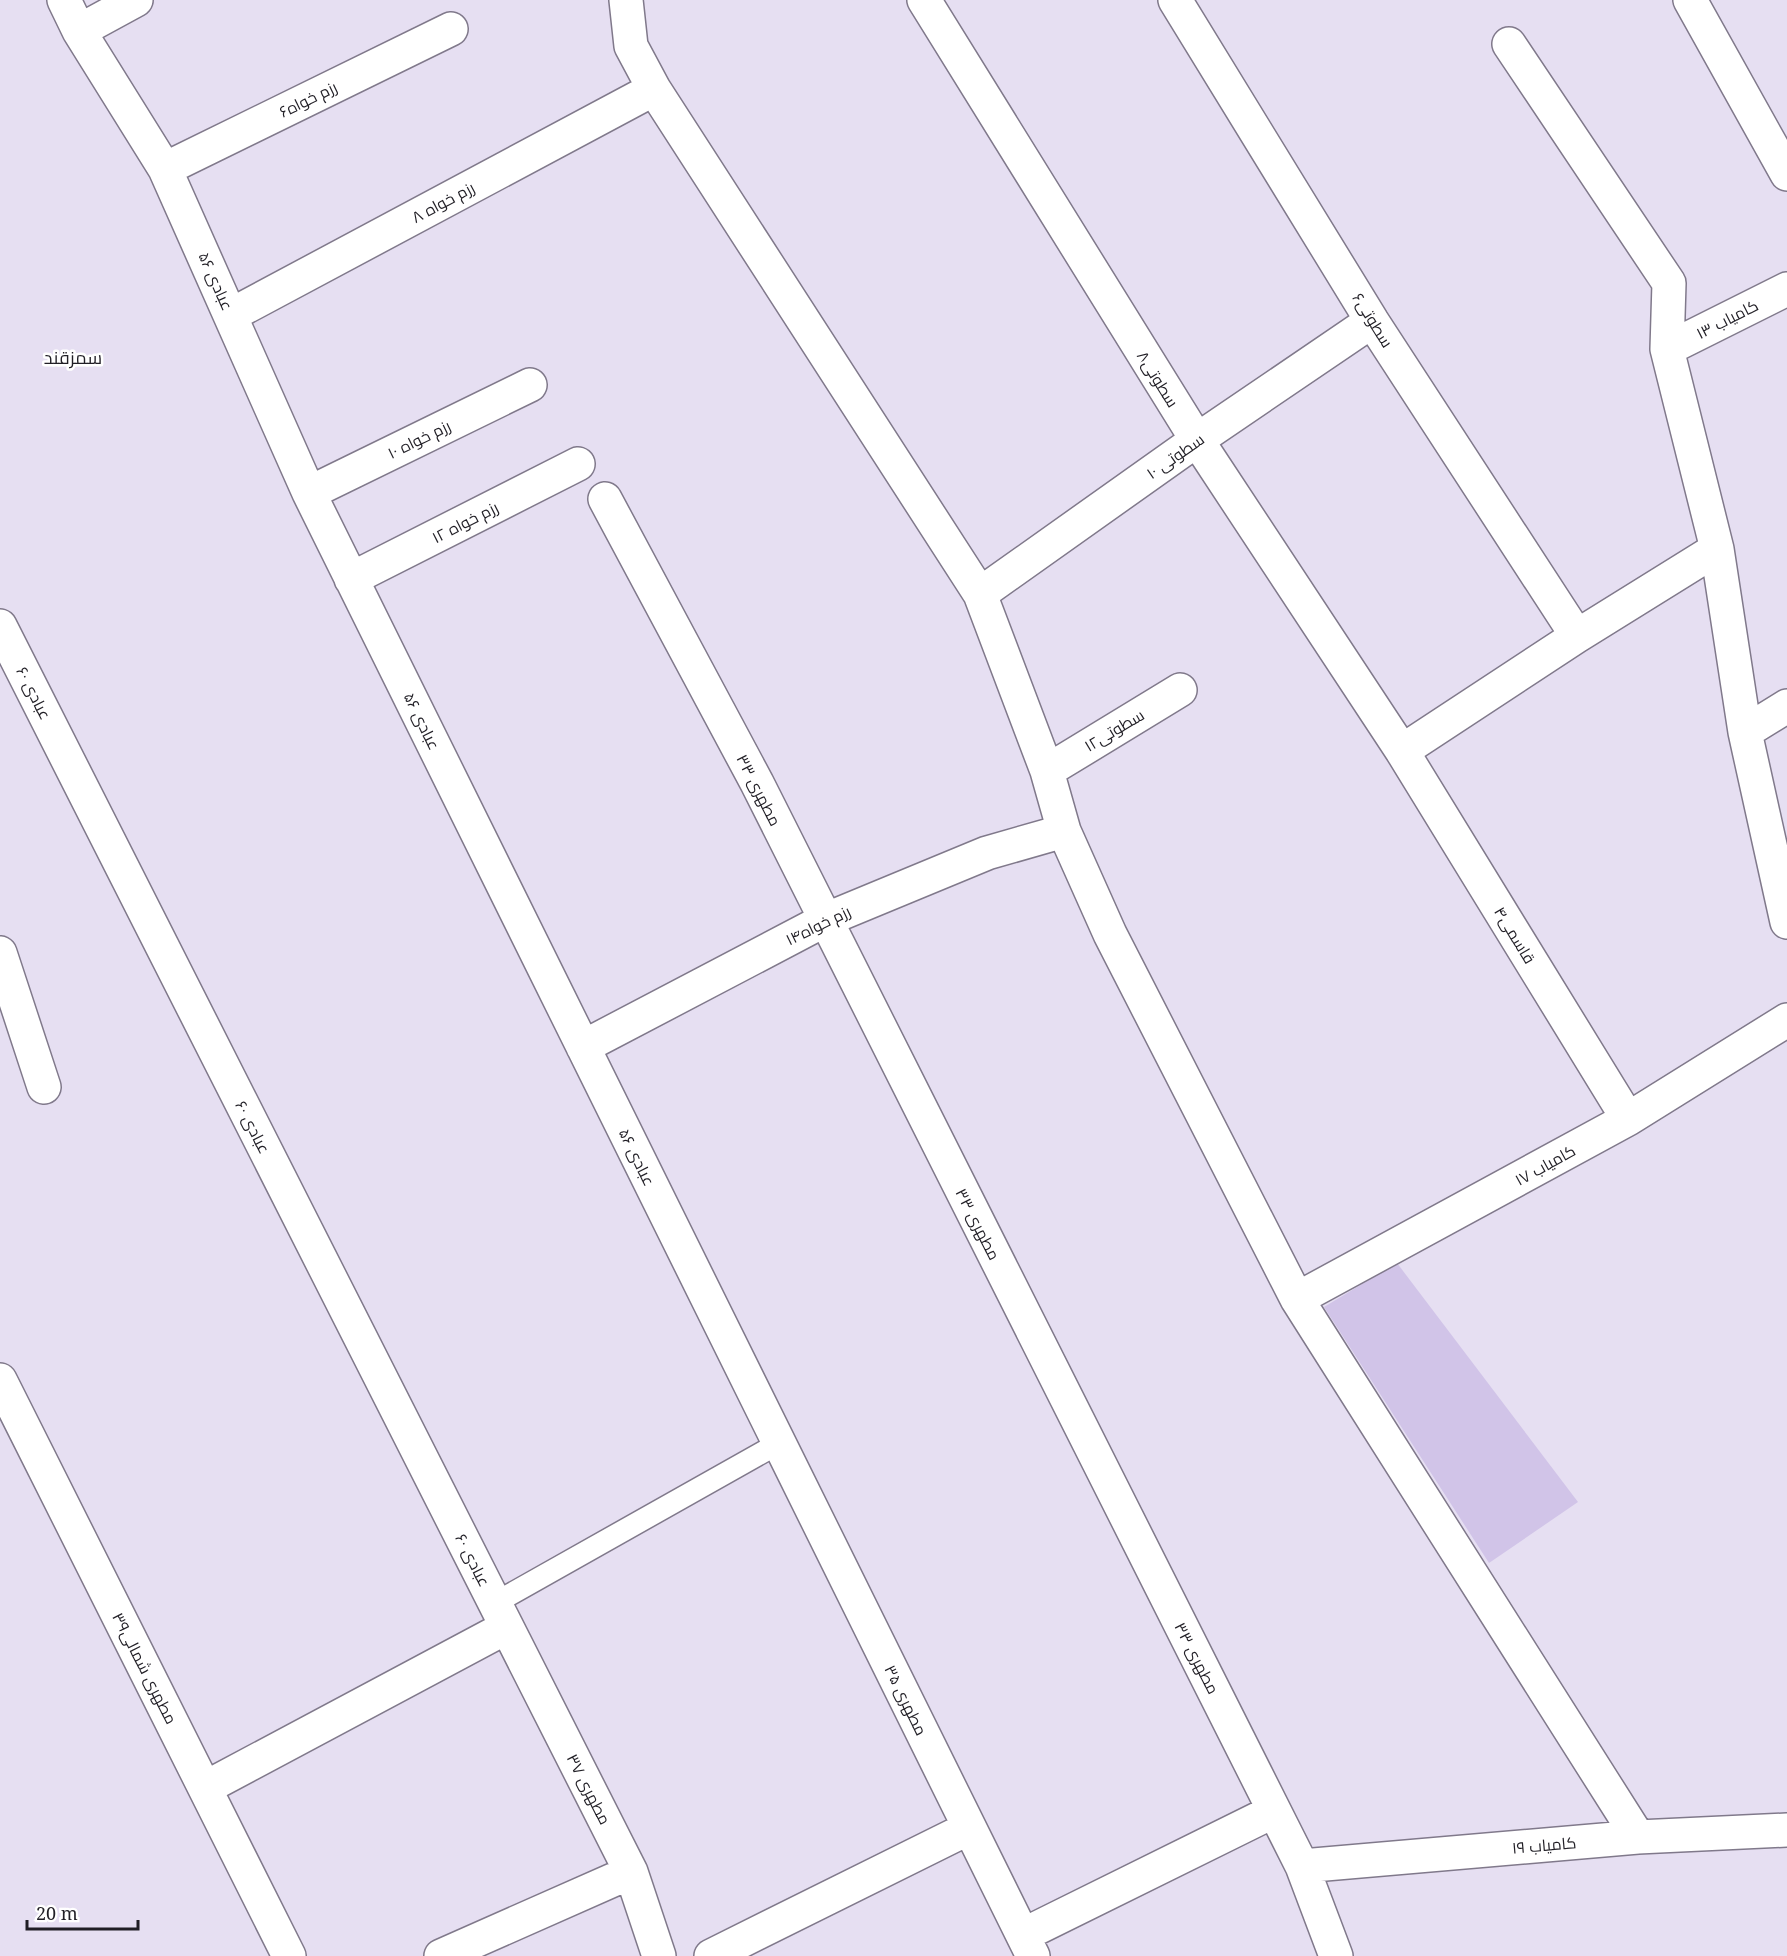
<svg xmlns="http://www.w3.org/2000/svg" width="1787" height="1956" font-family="'Noto Serif',Cairo,serif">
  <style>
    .green { fill: #d1c4e8 }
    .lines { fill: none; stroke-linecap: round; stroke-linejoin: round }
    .lane-casing { stroke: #80798b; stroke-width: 24 }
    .street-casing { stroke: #80798b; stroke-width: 36 }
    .lane { stroke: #fff; stroke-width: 21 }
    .street { stroke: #fff; stroke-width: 33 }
    .labels { text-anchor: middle; stroke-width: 5; stroke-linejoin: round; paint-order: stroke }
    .street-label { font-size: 16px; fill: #201e25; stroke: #fff }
    .neighbourhood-label { font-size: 18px; fill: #201e25; stroke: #fff }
  </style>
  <rect width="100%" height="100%" fill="#e6dff2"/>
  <path class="green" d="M1397 1263 1578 1502 1489 1563 1324 1307Z"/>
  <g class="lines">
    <g class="lane-casing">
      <path id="lane" d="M495 1603 779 1443"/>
    </g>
    <g class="street-casing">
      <path id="street" d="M64 0 79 31 165 169 309 493 1033 1956
        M626 0 631 46 654 89 980 594 1047 771 1064 831 1110 934 1297 1299 1638 1837
        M924 0 1197 440 1402 751 1628 1119
        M1175 0 1372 321 1577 636
        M1690 0 1787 174
        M79 31 136 0
        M1509 44 1669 283 1667 349 1717 549 1745 732 1787 922
        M165 169 451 29
        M231 315 654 89
        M1667 349 1787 289
        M309 493 530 385
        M605 499 757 783 1302 1866 1336 1956
        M351 579 578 464
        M980 594 1197 440 1372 321
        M0 626 631 1872 659 1956
        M1745 732 1787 706
        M1402 751 1577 636 1717 549
        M1047 771 1180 690
        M0 953 44 1087
        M583 1047 825 920 987 853 1064 831
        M1297 1299 1628 1119 1787 1020
        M0 1380 289 1956
        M205 1788 507 1627
        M1302 1866 1638 1837 1787 1830
        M1023 1935 1274 1811
        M441 1956 631 1872
        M711 1956 969 1828"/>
    </g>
    <use href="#lane" class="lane"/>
    <use href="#street" class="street"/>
  </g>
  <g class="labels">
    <g class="street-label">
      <text transform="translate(308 99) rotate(-26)" y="6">رزم خواه۶</text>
      <text transform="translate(443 202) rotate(-28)" y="6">رزم خواه ۸</text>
      <text transform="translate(216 281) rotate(66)" y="6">عبادی ۵۶</text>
      <text transform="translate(1727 319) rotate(-27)" y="6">کامیاب ۱۳</text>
      <text transform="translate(1373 320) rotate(58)" y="6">سطوتی۶</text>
      <text transform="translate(1158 379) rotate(58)" y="6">سطوتی۸</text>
      <text transform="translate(419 439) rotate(-26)" y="6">رزم خواه ۱۰</text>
      <text transform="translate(1175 456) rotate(-35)" y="6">سطوتی ۱۰</text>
      <text transform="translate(465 522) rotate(-27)" y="6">رزم خواه ۱۲</text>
      <text transform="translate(34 693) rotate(63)" y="6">عبادی ۶۰</text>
      <text transform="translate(422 721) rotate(64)" y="6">عبادی ۵۶</text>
      <text transform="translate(1114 730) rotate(-31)" y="6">سطوتی۱۲</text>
      <text transform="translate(759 790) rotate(63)" y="6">مطهری ۳۳</text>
      <text transform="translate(818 925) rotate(-26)" y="6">رزم خواه۱۴</text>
      <text transform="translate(1515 935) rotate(59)" y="6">قاسمی۴</text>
      <text transform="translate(253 1127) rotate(63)" y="6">عبادی ۶۰</text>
      <text transform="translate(637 1157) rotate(64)" y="6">عبادی ۵۶</text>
      <text transform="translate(1545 1165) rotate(-29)" y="6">کامیاب ۱۷</text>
      <text transform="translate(978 1224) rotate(63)" y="6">مطهری ۳۳</text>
      <text transform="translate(473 1560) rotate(63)" y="6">عبادی ۶۰</text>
      <text transform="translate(1197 1658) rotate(63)" y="6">مطهری ۳۳</text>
      <text transform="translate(145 1668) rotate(63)" y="6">مطهری شمالی۳۹</text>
      <text transform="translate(906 1700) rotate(64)" y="6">مطهری ۳۵</text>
      <text transform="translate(589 1789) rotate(63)" y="6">مطهری ۳۷</text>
      <text transform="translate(1544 1845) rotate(-5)" y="6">کامیاب ۱۹</text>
    </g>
    <g class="neighbourhood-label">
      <text x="73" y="364">سمزقند</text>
    </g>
  </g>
  <path d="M27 1920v9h111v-9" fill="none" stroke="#201e25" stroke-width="3"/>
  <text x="36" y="1920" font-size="18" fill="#201e25" stroke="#ffffff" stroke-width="4.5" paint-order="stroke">20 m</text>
</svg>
